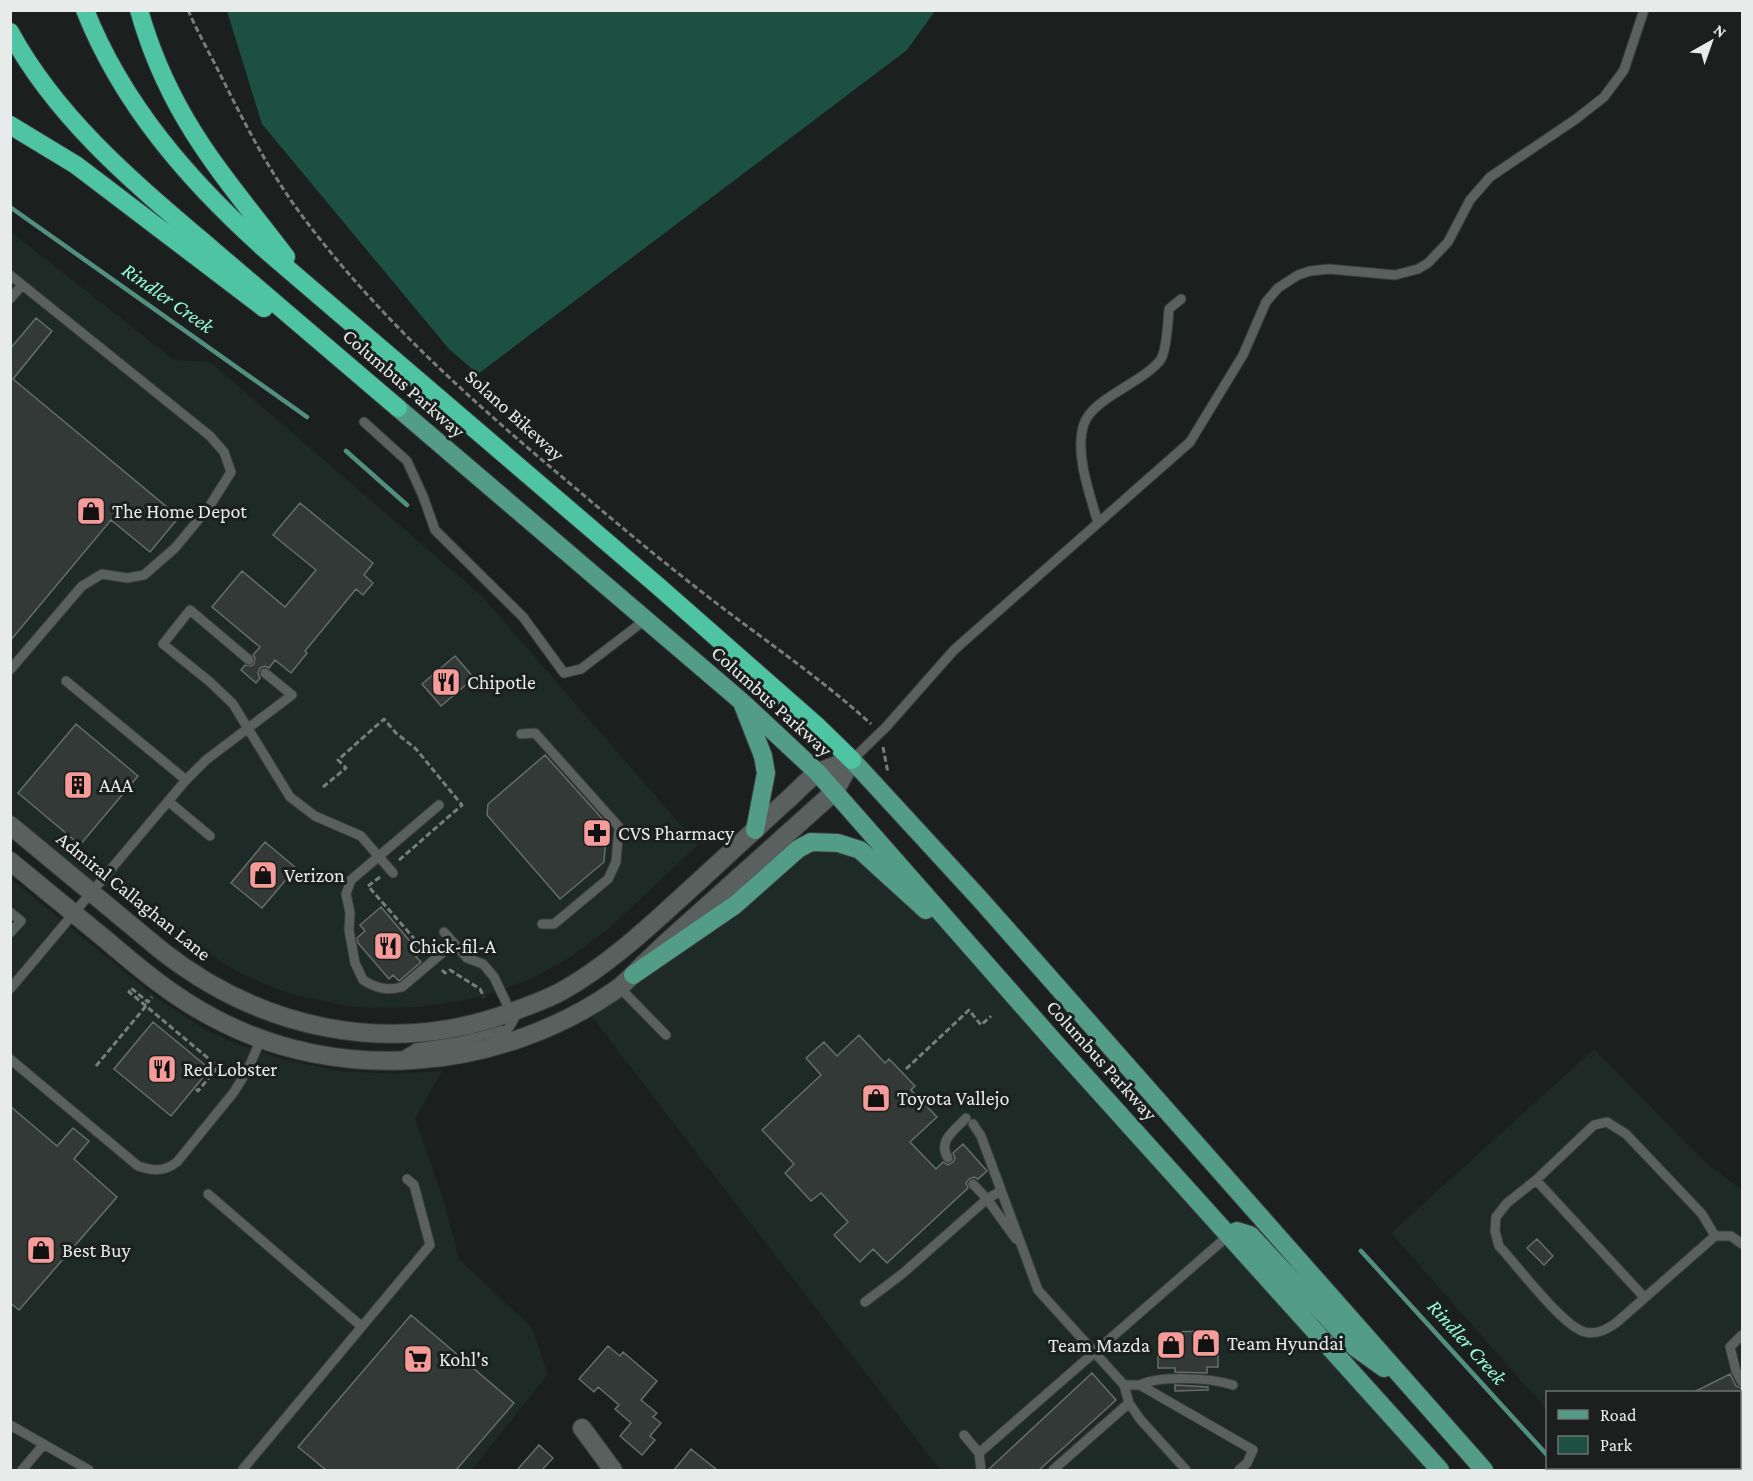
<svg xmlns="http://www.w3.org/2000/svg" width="1753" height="1481" font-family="'Crimson Pro',serif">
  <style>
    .built { fill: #1d2a25 }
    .green { fill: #1c5141 }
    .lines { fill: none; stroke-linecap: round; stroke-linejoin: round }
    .stream { stroke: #538f7f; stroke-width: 4.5 }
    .building { fill: #323936; stroke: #666d6b; stroke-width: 1.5 }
    .lane-casing { stroke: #383c3a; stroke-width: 11 }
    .street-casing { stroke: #383c3a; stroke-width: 20 }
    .secondary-casing { stroke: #383c3a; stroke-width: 20 }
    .primary-casing { stroke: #383c3a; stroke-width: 20 }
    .highway-casing { stroke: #383c3a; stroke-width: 20 }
    .path { stroke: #787d7b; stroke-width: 3; stroke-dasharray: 6 3; stroke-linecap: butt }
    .lane { stroke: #59605d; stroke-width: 9 }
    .street { stroke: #59605d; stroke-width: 18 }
    .secondary { stroke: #59605d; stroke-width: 18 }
    .primary { stroke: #539c86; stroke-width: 18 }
    .highway { stroke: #4fc4a2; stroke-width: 18 }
    .labels { text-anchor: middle; stroke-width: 6; stroke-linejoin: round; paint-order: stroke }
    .street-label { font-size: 20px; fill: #e7ebea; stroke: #1b201e }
    .poi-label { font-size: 20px; fill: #e7ebea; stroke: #1b201e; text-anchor: start }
    .water-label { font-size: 21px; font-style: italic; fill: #94fbd9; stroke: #1b201e }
  </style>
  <rect width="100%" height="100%" fill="#1b201e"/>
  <path class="built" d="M10 231 174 360 210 362 482 596 698 845 606 931 569 958 531 979 487 995 465 1000 420 1007 372 1008 347 1006 299 996 279 990 236 971 195 945 131 893 90 884 11 819Z
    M838 843 896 881 1014 994 1439 1470H940L586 1009 798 849Z
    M10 878 157 998 205 1029 230 1041 282 1059 339 1071 397 1074 442 1071 415 1119 443 1198 459 1259 532 1328 548 1374 472 1470H11Z
    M1594 1049 1706 1163 1742 1190V1470H1601L1599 1468H1740V1392H1548L1547 1410 1391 1233Z"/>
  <path class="green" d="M227 11V10L935 11 907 50 478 374 449 349 262 124Z"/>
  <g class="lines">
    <path class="stream" d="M10 207 307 417
      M346 451 407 505
      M1361 1251 1548 1456
      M1558 1468 1561 1470"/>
  </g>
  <path class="building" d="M36 318 52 331 13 379 179 517 150 552 111 520 10 641V349Z
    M300 503 373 563 364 575 373 583 363 595 356 589 305 651 307 653 291 673 275 660 269 668 265 666 260 668 258 673 260 678 256 683 241 670 245 665 251 666 254 664 255 658 253 655 260 647 212 607 242 571 285 607 316 570 273 535Z
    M455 656 474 678 441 706 422 684Z
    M76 724 138 776 80 845 18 793Z
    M545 755 607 824 604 862 560 899 487 815 488 804Z
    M265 842 296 868 262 908 231 883Z
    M381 907 420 953 416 957 421 962 399 981 393 975 389 979 358 943 357 938 365 931 360 925Z
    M153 1022 210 1069 171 1116 114 1069Z
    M859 1035 885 1063 889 1059 895 1065 915 1086 911 1090 937 1117 910 1142 936 1169 943 1162 948 1165 953 1162 955 1158 953 1153 963 1144 987 1171 978 1179 974 1177 969 1179 966 1183 968 1188 887 1263 873 1249 860 1262 834 1235 848 1222 821 1193 811 1201 785 1173 794 1164 762 1130 821 1075 806 1058 824 1042 837 1056Z
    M10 1106 57 1146 73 1128 89 1141 74 1159 117 1197 19 1310 10 1303Z
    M1537 1239 1553 1256 1544 1265 1527 1248Z
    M411 1315 514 1403 456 1470H326L298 1447Z
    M1207 1331 1218 1343V1367H1207V1373L1175 1372V1368H1158V1343L1168 1332Z
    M608 1346 620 1356 623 1352 657 1381 641 1400 657 1413 653 1417 661 1423 650 1436 655 1440 642 1455 620 1436 631 1423 615 1409 619 1405 598 1387 594 1392 579 1379Z
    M1092 1373 1116 1400 1039 1470H988Z
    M1730 1374 1736 1386 1743 1389V1392H1694Z
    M1175 1385 1208 1387V1390L1175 1391Z
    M539 1445 553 1458 542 1470H517Z
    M691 1449 717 1470H674Z"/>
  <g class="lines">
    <g class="lane-casing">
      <path id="lane" d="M10 275 210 436 224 452 231 472 209 507 175 548 144 575 127 578 102 574 82 586 10 670
        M10 299 22 285
        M364 422 407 461 423 496 435 530 523 617 564 673 581 669 645 620
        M1098 523C1090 494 1074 453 1084 424 1092 398 1145 382 1161 359 1167 349 1168 321 1169 309L1181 299
        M249 660 190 610 163 644 210 682 233 704 290 797 315 816 361 836 393 873
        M66 681 186 780
        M521 734 535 733 619 827 616 862 608 879 554 924H542
        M852 760 886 727 954 650 1190 442 1243 355 1266 302 1278 288 1298 275 1310 271 1329 269 1395 275 1418 269 1428 263 1448 242 1470 200 1490 177 1576 119 1604 97 1624 70 1644 10
        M168 801 210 836
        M439 805 351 880 346 894 350 913 349 930 355 963 363 980C376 988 386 991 402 987L454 943
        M10 912 21 921 10 933
        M619 987 666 1035
        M10 989 186 780 206 760 292 695 265 673
        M401 1057 416 1048 457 1042 508 1029 514 1019 494 977 483 964 467 958 444 932
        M10 1059 138 1166C153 1171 164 1172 177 1162L234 1092 248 1069 261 1039
        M973 1124 981 1136 1038 1290 1124 1385H1140L1253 1450 1247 1463 1239 1470
        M948 1158C937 1141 955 1130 966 1118
        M1536 1180 1644 1297
        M973 1184 987 1199 1016 1239
        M208 1194 361 1326
        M1715 1236 1702 1214 1626 1134 1607 1122 1594 1125 1536 1180 1507 1203 1496 1217 1495 1231 1499 1246C1517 1265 1562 1326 1585 1332 1597 1335 1607 1329 1616 1323L1715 1236H1731L1742 1244
        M865 1302 902 1274 987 1199 1001 1191
        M1742 1335 1730 1347 1736 1371 1742 1382
        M1124 1385 1129 1403 1140 1419 1186 1470
        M1140 1385C1161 1375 1211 1378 1233 1385
        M10 1425 89 1470
        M964 1435 979 1453 981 1470
        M979 1453 1229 1235
        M243 1469 430 1245 414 1185 407 1179
        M22 1470 44 1444
        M1053 1470 1129 1403"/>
    </g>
    <g class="street-casing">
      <path id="street" d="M582 1428 613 1470"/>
    </g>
    <g class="secondary-casing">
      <path id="secondary" d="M10 825 162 951C263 1030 390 1057 512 1012 529 1005 546 1000 562 991 611 964 656 920 697 883 726 856 755 830 784 803 795 794 806 780 818 773 828 767 841 764 852 760
        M10 861C42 887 73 913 105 939 139 968 172 996 212 1017 339 1086 500 1071 617 989 629 980 638 969 649 959 658 950 668 941 678 932 730 885 782 838 835 791L852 760"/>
    </g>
    <g class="primary-casing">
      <path id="primary" d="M398 408 741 701 818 773 1058 1046 1440 1470
        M743 705 763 756 766 773 755 830
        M852 760 979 898 1484 1470
        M633 975 735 905 798 849 811 842 838 843 860 850 926 910
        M1229 1235 1237 1231 1250 1235 1356 1348 1384 1368"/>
    </g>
    <g class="highway-casing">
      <path id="highway" d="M85 10C123 106 191 183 267 251L658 586 816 725 852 760
        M139 10C150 49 166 86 186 120 214 168 252 212 286 257
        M10 32C59 122 138 186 214 251 275 303 337 356 398 408
        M10 125 76 165 264 308"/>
    </g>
    <path class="path" d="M188 10C198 33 211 56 222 78 245 124 269 171 300 213 373 312 467 397 561 476 605 513 648 550 693 585 752 632 815 673 871 724
      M883 747 888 773
      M323 787 346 768 338 760 384 719 396 733 416 749 462 805 398 861
      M380 877 368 886 425 951
      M442 970 445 973 450 970 480 989 484 997
      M146 1006 129 992 131 988 148 1002 152 997
      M96 1066 146 1006 228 1075
      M906 1069 969 1010 981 1025 991 1016
      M196 1089 198 1091 218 1067"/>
    <use href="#lane" class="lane"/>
    <use href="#street" class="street"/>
    <use href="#secondary" class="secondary"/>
    <use href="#primary" class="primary"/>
    <use href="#highway" class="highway"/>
  </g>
  <defs>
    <g id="shop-square" transform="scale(1.5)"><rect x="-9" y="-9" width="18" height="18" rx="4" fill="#f59b9a" stroke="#1b201e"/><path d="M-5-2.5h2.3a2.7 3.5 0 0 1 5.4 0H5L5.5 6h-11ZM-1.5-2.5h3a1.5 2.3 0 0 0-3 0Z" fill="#111"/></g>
    <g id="restaurant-square" transform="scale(1.5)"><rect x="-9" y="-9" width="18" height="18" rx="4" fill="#f59b9a" stroke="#1b201e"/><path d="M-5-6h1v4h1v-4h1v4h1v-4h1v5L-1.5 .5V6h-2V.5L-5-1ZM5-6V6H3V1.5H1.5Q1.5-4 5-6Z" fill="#111"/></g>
    <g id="building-square" transform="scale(1.5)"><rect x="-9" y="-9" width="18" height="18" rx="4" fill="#f59b9a" stroke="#1b201e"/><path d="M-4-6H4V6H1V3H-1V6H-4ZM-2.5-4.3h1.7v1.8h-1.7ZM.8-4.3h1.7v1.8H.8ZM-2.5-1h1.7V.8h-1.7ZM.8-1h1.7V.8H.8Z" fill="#111"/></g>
    <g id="pharmacy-square" transform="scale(1.5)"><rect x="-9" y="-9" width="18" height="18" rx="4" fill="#f59b9a" stroke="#1b201e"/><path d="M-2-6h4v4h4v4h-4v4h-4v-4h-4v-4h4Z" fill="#111"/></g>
    <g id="supermarket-square" transform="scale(1.5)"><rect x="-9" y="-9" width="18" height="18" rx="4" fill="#f59b9a" stroke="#1b201e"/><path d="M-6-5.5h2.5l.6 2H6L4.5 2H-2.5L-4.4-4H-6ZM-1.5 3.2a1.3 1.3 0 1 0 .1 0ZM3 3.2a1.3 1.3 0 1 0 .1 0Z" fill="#111"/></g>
  </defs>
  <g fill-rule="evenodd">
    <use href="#shop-square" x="91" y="511"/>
    <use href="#restaurant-square" x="446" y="682"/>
    <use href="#building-square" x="78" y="785"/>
    <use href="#pharmacy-square" x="597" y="833"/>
    <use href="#shop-square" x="263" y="875"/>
    <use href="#restaurant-square" x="388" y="946"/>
    <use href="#restaurant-square" x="162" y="1069"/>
    <use href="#shop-square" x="876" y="1098"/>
    <use href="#shop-square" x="41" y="1250"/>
    <use href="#shop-square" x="1206" y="1343"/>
    <use href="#shop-square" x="1171" y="1345"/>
    <use href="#supermarket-square" x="418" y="1359"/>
  </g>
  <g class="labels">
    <g class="street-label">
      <text transform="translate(404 383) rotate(41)" y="7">Columbus Parkway</text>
      <text transform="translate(515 415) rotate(42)" y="7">Solano Bikeway</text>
      <text transform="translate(772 701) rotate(42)" y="7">Columbus Parkway</text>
      <text transform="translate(134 896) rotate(39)" y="7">Admiral Callaghan Lane</text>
      <text transform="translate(1102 1060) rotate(48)" y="7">Columbus Parkway</text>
    </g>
    <g class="poi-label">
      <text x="112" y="518">The Home Depot</text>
      <text x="467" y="689">Chipotle</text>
      <text x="99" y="792">AAA</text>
      <text x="618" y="840">CVS Pharmacy</text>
      <text x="284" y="882">Verizon</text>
      <text x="409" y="953">Chick-fil-A</text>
      <text x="183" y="1076">Red Lobster</text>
      <text x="897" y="1105">Toyota Vallejo</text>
      <text x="62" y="1257">Best Buy</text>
      <text x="1227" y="1350">Team Hyundai</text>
      <text x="1150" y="1352" text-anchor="end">Team Mazda</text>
      <text x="439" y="1366">Kohl's</text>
    </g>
    <g class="water-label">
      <text transform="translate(168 298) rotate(35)" y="7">Rindler Creek</text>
      <text transform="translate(1467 1342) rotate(48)" y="7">Rindler Creek</text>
    </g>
  </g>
  <rect width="1753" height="1481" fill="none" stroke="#e7ebea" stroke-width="24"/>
  <rect x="1546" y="1391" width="195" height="78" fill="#1b201e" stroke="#6d7170" stroke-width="1.5"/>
  <rect x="1558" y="1410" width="30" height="9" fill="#539c86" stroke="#6d7170" stroke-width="1.5"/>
  <text x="1600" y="1421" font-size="18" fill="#e7ebea">Road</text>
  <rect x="1558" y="1436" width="30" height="18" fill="#1c5141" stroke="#6d7170" stroke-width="1.5"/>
  <text x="1600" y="1451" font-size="18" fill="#e7ebea">Park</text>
  <g transform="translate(1711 42) rotate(40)" stroke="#1b201e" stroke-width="4.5" paint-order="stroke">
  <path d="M0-4.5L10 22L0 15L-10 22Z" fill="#e7ebea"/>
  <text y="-9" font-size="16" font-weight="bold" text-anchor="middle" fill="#e7ebea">N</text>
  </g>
</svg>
